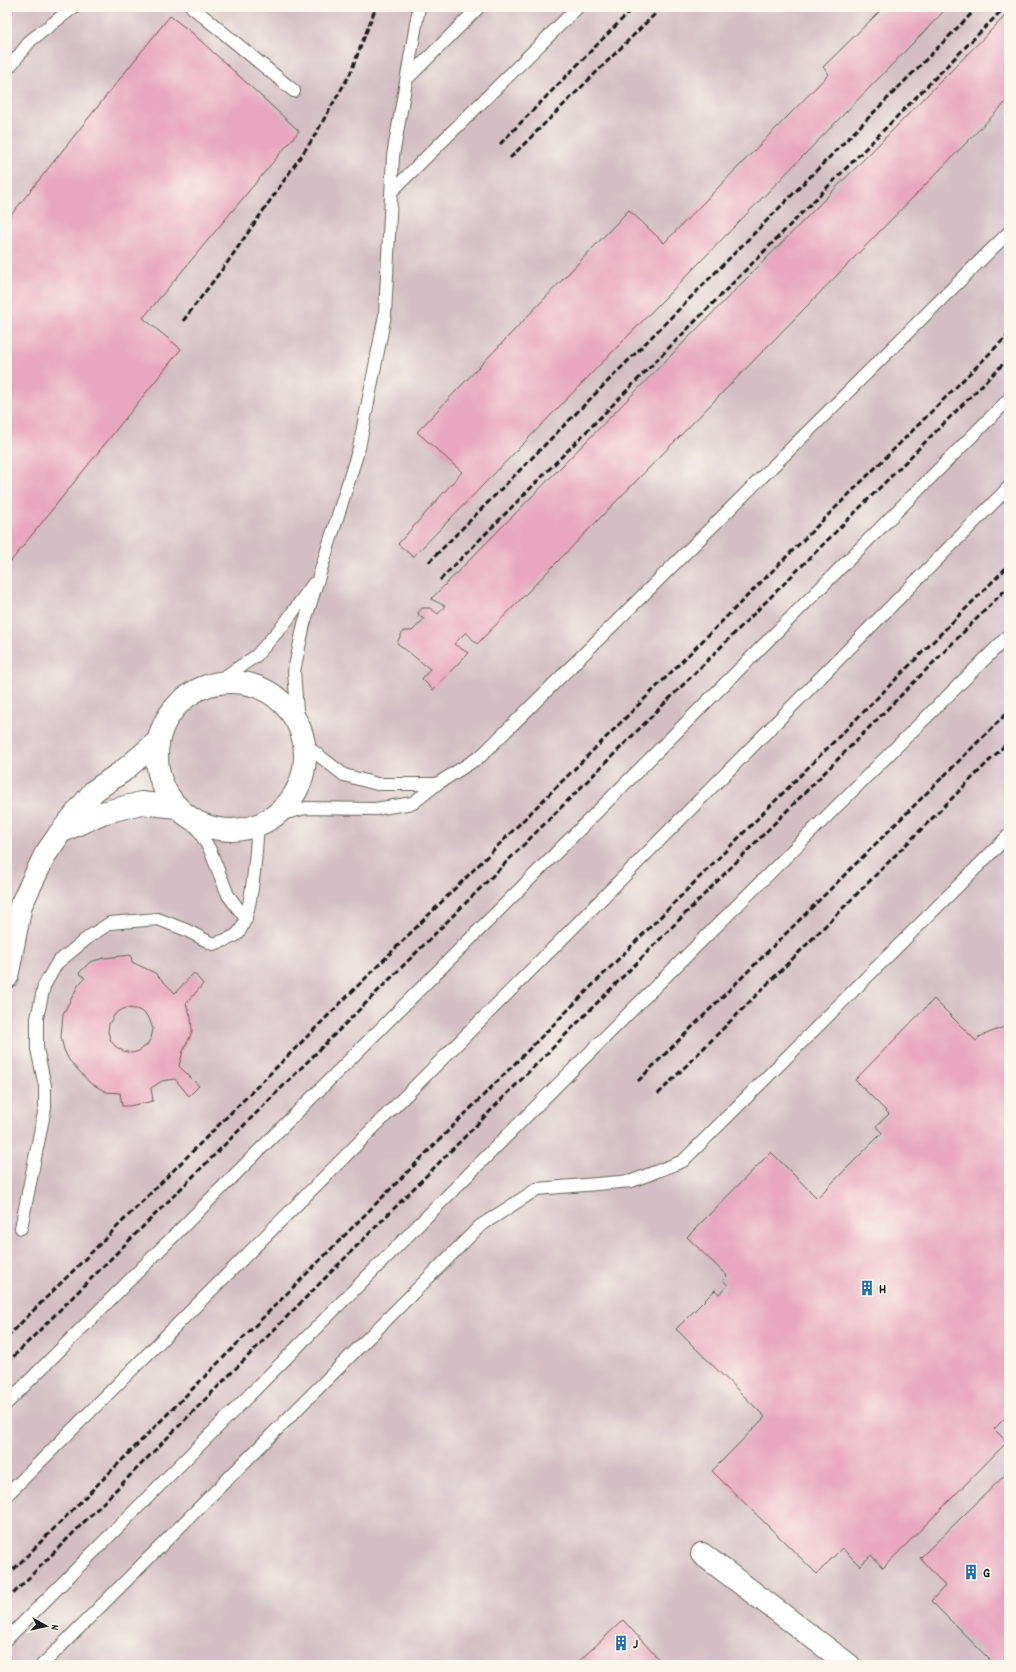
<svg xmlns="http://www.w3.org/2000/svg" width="1016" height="1672" font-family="Dekko,sans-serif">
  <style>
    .industrial { fill: #d2bec4 }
    .building { fill: #e8a7bf; fill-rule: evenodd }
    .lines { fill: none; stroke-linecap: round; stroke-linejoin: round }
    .service-casing { stroke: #67645b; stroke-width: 14 }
    .minor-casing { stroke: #67645b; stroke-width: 24 }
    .service { stroke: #fff; stroke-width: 12 }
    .minor { stroke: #fff; stroke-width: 22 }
    .rail { stroke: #1c1c1c; stroke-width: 3; stroke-dasharray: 6 3; stroke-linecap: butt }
    .labels { text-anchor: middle; stroke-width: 3.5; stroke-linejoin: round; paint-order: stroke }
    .poi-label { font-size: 14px; font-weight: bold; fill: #1c1c1c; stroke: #fbf7ec; text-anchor: start }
  </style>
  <rect width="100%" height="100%" fill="#fbf7ec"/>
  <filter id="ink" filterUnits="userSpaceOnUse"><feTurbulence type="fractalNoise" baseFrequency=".025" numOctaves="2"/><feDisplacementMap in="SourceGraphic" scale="8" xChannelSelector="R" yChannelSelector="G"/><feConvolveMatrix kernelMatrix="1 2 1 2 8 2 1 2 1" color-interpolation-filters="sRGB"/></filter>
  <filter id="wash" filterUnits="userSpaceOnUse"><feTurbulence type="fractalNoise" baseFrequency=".012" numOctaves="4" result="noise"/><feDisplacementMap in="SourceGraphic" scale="16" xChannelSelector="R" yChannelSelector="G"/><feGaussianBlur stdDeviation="0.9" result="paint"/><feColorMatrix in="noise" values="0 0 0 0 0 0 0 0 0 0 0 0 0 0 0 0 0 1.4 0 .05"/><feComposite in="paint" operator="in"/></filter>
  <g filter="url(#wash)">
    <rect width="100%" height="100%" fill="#f3e9d1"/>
    <path class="industrial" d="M7 7H1009V1665H7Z"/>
    <g id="blocks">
      <path class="building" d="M884 7H948L413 557 398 544 462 472 417 432 629 210 664 243 829 74 823 67Z
        M1009 12V99L477 644 466 632 454 644 468 653 433 690 422 679 430 669 397 643 403 631H412L424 619 419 616 418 613 422 608H430L438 614 445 606 431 599Z
        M170 16 190 31 299 131 143 318 181 349 7 566V220Z
        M131 955 132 962 155 973 175 993 194 973 203 984 186 1004 191 1017 192 1031 190 1037 183 1051 179 1066 199 1086 189 1096 175 1079 162 1081 151 1088 153 1101 129 1106H122L120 1093 106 1092 89 1082 69 1060 64 1050 61 1037 63 1014 79 984 85 978 79 973 90 962 104 958ZM127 1008 136 1009 143 1012 149 1018 153 1029 151 1038 147 1045 139 1051 132 1053 123 1051 115 1046 111 1041 108 1032 109 1024 115 1014 123 1009Z
        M934 999 976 1041 981 1036 1009 1025V1414L994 1429 1007 1442 883 1568 871 1555 860 1566 842 1548 817 1574 712 1471 765 1417 676 1329 715 1290 719 1294 728 1286 723 1280 727 1276 687 1237 771 1152 817 1198 882 1133 876 1126 889 1114 855 1080Z
        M1009 1471V1665H995L931 1601 945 1586 920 1558Z
        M623 1620 664 1665H575Z"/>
    </g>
  </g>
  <g filter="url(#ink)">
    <use href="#blocks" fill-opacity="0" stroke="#67645b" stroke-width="1"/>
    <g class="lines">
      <g class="service-casing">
        <path id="service" d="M192 7 294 91
          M7 70 31 40 74 7
          M407 79 479 7
          M391 192 578 7
          M215 683 256 656 285 623 313 584
          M298 724 294 671 304 624 359 448 385 315 393 156 419 7
          M304 744 344 775 377 784H437
          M274 816 306 808 375 809 413 803 437 784 481 756 1009 232
          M193 820 210 850 228 895 246 919
          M21 1228 45 1108V1086L37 1049V1018L44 986 57 963 90 936 110 923 158 919 186 930 213 944C220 942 230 939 236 935 253 922 256 848 258 825
          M7 1403 1009 399
          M7 1495 562 939 1009 487
          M7 1639 632 1010 1009 635
          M42 1665 480 1226 537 1189 632 1181 683 1161 1009 835"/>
      </g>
      <g class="minor-casing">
        <path id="minor" d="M157 756a74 74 0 1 1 148 0a74 74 0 1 1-148 0Z
          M65 830 102 813 141 803 177 807
          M7 977 21 905 45 855 60 833 94 791 123 771 158 741
          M702 1554 849 1665"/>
      </g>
      <use href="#service" class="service"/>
      <use href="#minor" class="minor"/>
      <path class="rail" d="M500 144 634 7
        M510 158 662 7
        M183 321 227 263 312 140 350 74 376 7
        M429 562 978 7
        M440 580 1005 7
        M638 1081 1009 711
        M658 1094 1009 741
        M7 1337 1009 334
        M7 1363 1009 358
        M7 1576 1009 565
        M7 1600 1009 586"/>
    </g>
  </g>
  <defs>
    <g id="building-bare" transform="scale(1.2)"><path d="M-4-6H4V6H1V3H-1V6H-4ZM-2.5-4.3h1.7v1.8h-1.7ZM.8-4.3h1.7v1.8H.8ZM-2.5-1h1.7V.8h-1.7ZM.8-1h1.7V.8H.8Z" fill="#1f6fb2" stroke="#fbf7ec" stroke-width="2.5" paint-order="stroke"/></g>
  </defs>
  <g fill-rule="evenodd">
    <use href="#building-bare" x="867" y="1288"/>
    <use href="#building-bare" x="971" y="1572"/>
    <use href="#building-bare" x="621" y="1643"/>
  </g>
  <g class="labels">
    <g class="poi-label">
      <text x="879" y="1293">H</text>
      <text x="983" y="1577">G</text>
      <text x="633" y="1648">J</text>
    </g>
  </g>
  <rect width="1016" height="1672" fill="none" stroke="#fbf7ec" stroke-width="24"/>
  <g transform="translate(46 1626) rotate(98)" stroke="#fbf7ec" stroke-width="3" paint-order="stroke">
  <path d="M0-3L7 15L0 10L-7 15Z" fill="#1c1c1c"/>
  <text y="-6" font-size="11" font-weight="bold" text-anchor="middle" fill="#1c1c1c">N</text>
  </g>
</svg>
